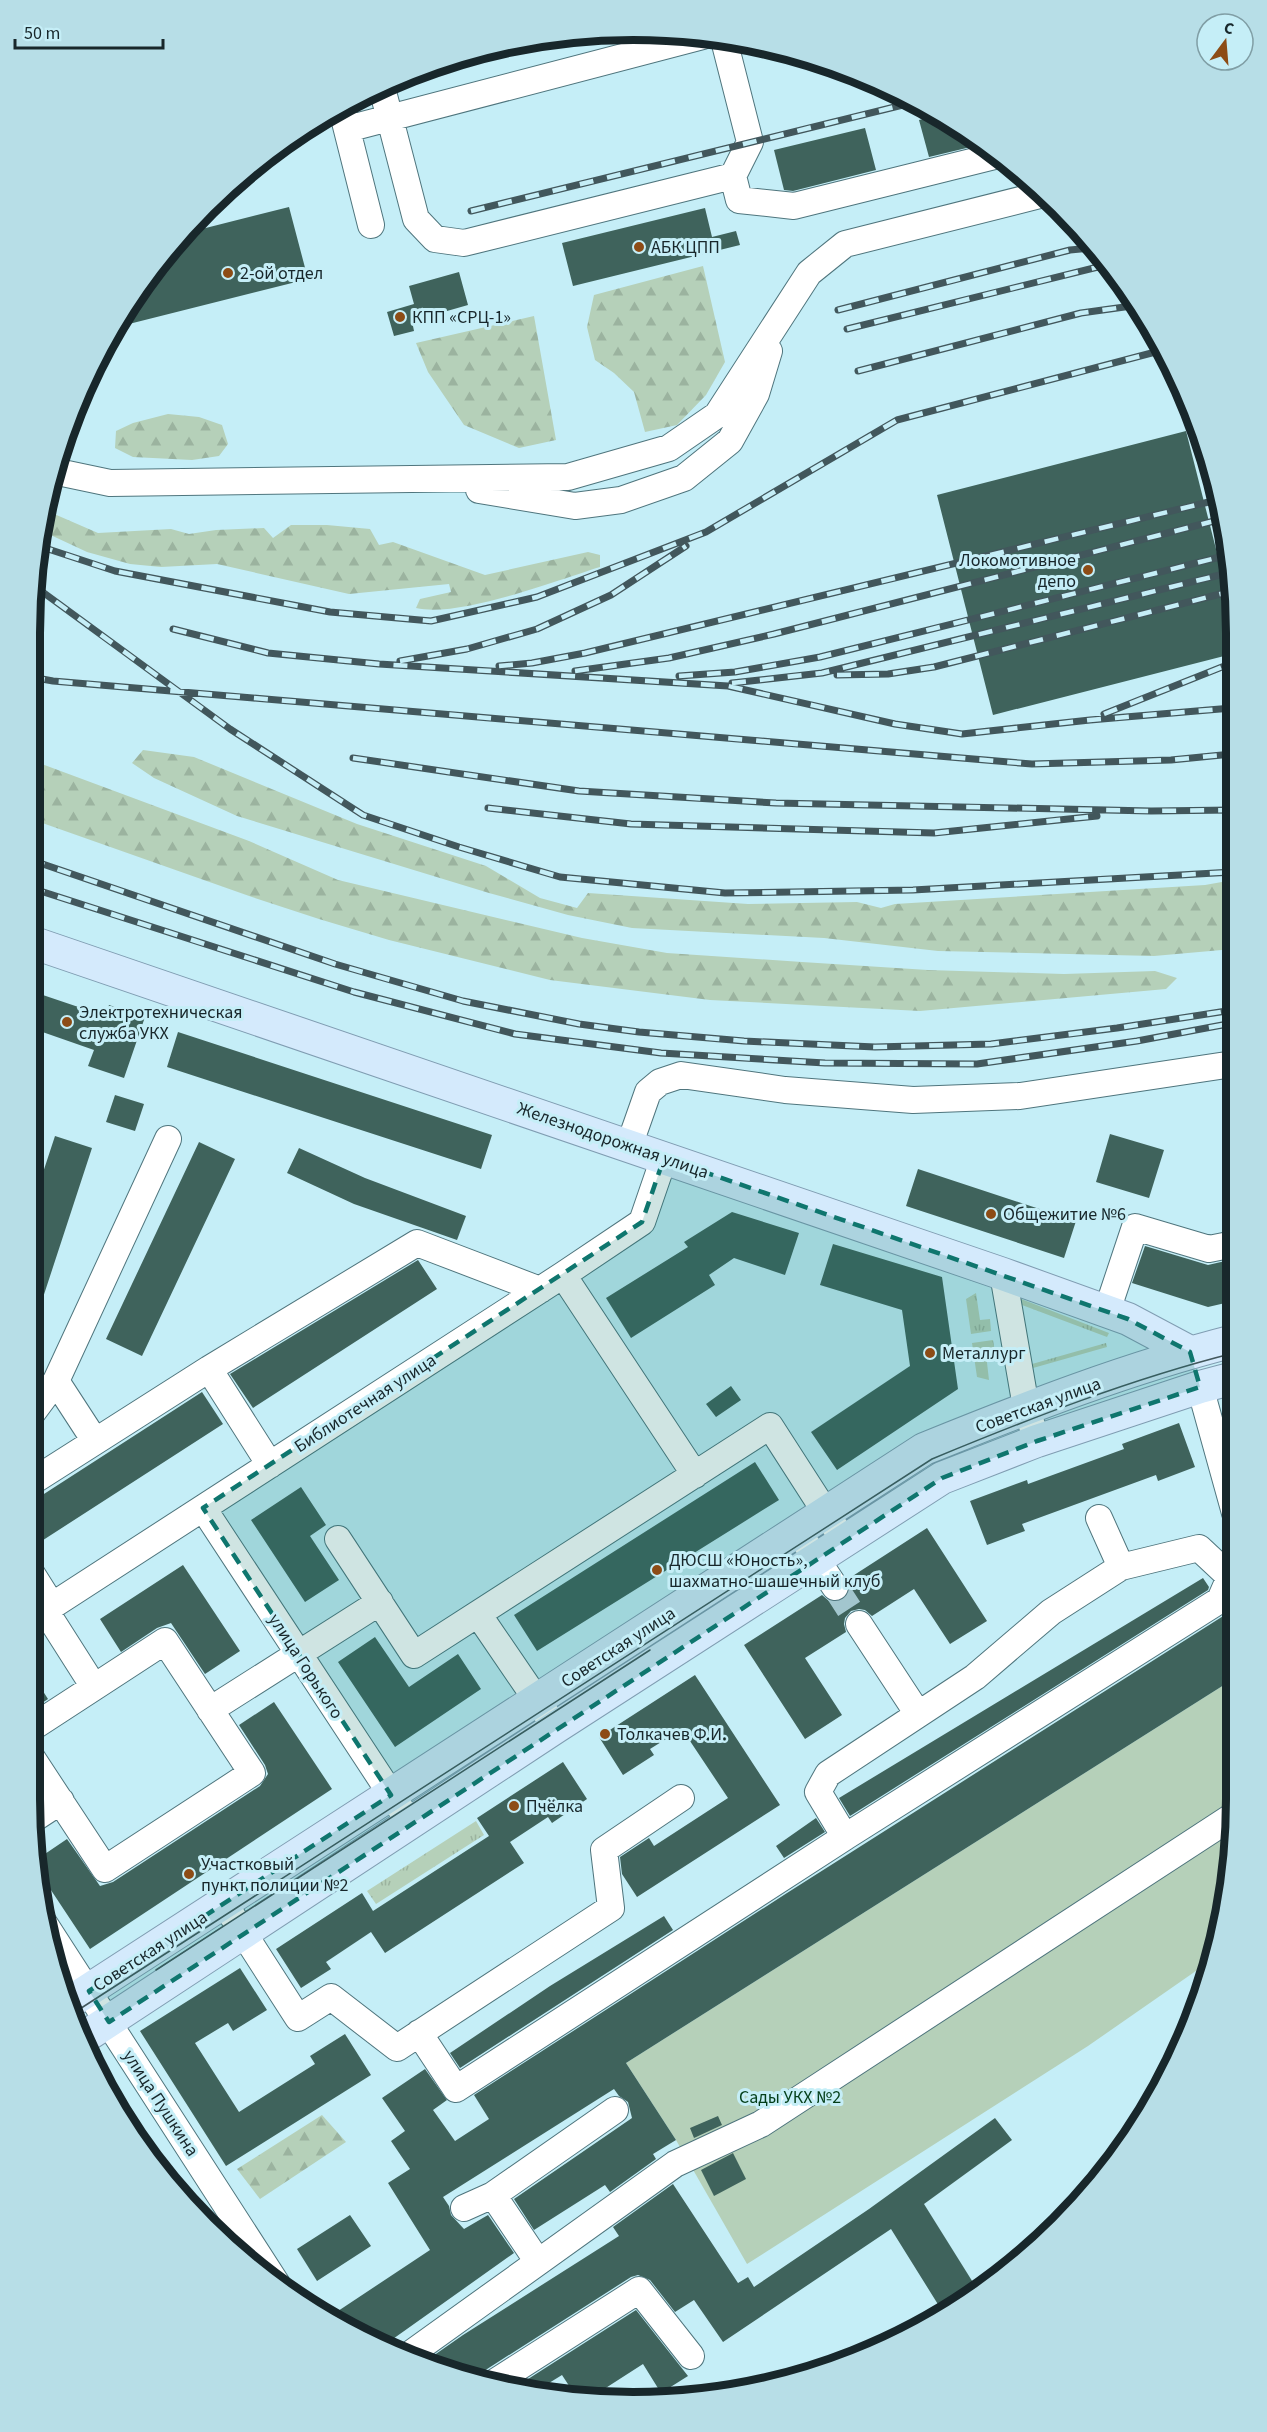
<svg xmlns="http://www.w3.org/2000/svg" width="1267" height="2432" font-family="'Source Sans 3',sans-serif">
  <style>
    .grass { fill: url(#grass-tufts) }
    .forest { fill: url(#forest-firs) }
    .garden { fill: #b5d0b9 }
    .building { fill: #3f635c }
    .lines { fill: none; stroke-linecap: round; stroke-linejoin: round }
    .minor-tunnel { stroke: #a2c6ce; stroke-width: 26; stroke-dasharray: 26 13; stroke-linecap: butt }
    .minor-casing { stroke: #4f757d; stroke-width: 28 }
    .major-casing { stroke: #809db2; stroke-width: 34 }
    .minor { stroke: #fff; stroke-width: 26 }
    .major { stroke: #d4eafc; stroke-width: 32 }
    .tram { stroke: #42575c; stroke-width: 1.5 }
    .rail-casing { stroke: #42575c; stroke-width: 7 }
    .rail { stroke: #c5eef7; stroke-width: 4.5; stroke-dasharray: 14; stroke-linecap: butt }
    .marked { fill: #0f766e; fill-opacity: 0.2; stroke: #0f766e; stroke-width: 4.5; stroke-dasharray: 12 8; stroke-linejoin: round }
    .poi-dot { fill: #8d4c16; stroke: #c5eef7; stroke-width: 2 }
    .labels { text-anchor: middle; stroke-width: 6; stroke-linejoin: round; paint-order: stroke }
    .poi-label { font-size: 18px; fill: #18272b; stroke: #c5eef7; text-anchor: start }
    .street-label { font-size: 18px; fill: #18272b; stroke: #c5eef7 }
    .park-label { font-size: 18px; fill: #033e18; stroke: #c5eef7 }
    .rim { fill: none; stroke: #18272b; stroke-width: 8 }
  </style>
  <defs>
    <pattern id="grass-tufts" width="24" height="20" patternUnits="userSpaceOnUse" patternTransform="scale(1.5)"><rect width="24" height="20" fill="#b5d0b9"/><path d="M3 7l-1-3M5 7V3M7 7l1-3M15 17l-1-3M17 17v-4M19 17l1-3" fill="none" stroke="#9bb39f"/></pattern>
    <pattern id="forest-firs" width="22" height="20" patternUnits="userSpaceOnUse" patternTransform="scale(1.5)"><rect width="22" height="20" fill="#b5d0b9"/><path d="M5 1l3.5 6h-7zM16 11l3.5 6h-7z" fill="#9bb39f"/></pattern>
  </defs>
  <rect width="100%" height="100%" fill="#c5eef7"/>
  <path class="grass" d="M976 1293 980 1320 990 1319 991 1331 971 1334 966 1299Z
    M1016 1297 1109 1333 1107 1337 1014 1302Z
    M993 1340 995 1352 986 1354 989 1380 977 1377 972 1343Z
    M1106 1343 1107 1347 1026 1370 1025 1366Z
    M476 1821 484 1835 376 1904 367 1891Z
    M98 2064 180 2193C145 2156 117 2113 95 2066Z"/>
  <path class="forest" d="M703 266 725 362 706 395 677 425 645 432 634 392 614 373 595 360 587 327 594 295Z
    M534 316 556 440 519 448 464 425 428 372 416 343Z
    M168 414 199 417 222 425 228 444 219 456 192 460 133 457 115 448 116 431 133 423Z
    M45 510 98 533 171 529 189 534 216 530 264 528 273 538 291 525H327L370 529 379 545 393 542 485 575 588 552 600 555V567C555 581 459 618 416 608L420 599 451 592 449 584 349 594 217 564 161 567 130 564 87 552 42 531Z
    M143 750 194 757 357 824 486 866 540 898 577 908 588 893 748 904 857 902 881 908 895 904 1205 885 1233 880V949L1154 956 938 951 824 938 632 928 568 915 489 893 237 816 154 778 132 763Z
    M31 760 249 841 338 880 582 938 667 953 802 962 928 970 1064 974 1155 971 1177 978 1166 989 920 1011 710 1000 550 980 389 940 319 919 252 897 31 819Z
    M322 2115 346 2142 260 2199 237 2169Z"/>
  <path class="garden" d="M1235 1678 1236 1838 1216 1957 1088 2046 747 2264 676 2140 626 2063Z"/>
  <path class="building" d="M936 116 942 120 979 145 929 157 919 120Z
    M865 128 876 170 793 191 784 190 774 150Z
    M289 207 308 279 117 327 155 266 186 233Z
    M705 208 712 237 736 231 740 245 573 286 562 243Z
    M459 272 468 305 412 321 414 331 394 336 387 312 414 304 409 286Z
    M1186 431 1232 612V654L993 715 937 495Z
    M31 991 105 1016 109 1005 145 1017 124 1078 88 1066 94 1050 31 1028Z
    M178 1032 492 1135 481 1169 167 1067Z
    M115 1095 144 1104 135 1131 106 1122Z
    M1110 1134 1164 1150 1149 1198 1096 1182Z
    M55 1136 92 1148 34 1325H30L31 1209Z
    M199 1142 235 1159 142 1356 106 1339Z
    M299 1148 365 1178 466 1216 457 1240 354 1204 287 1173Z
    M918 1169 1076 1221 1064 1258 906 1206Z
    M732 1212 799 1233 785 1275 734 1258 709 1275 715 1285 631 1338 606 1298 688 1247 684 1242Z
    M833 1244 942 1277 958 1389 837 1470 811 1432 910 1366 902 1310 820 1285Z
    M1145 1246 1208 1265 1234 1259V1301L1208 1307 1132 1283Z
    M418 1260 437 1289 253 1408 230 1374Z
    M731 1386 741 1400 716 1417 706 1404Z
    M202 1392 223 1424 37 1544 30 1533V1503Z
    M1179 1423 1195 1467 1158 1481 1156 1475 1022 1524 1025 1531 987 1545 970 1501 1027 1480 1028 1484 1124 1449 1122 1444Z
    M755 1462 779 1500 537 1651 514 1615Z
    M301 1487 326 1525 310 1536 339 1580 305 1602 251 1520Z
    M927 1528 987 1621 950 1644 914 1589 872 1616 865 1610 859 1609 851 1611 845 1618 844 1624 846 1632 805 1658 842 1715 805 1739 744 1645 822 1595 829 1601 835 1602 843 1600 849 1593 850 1585 848 1579Z
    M183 1565 240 1651 205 1674 171 1623 157 1628 121 1652 100 1619Z
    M1203 1578 1209 1587 1208 1590 850 1816 839 1798Z
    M1235 1603V1678L626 2063 676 2140 653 2154 656 2159 610 2192 605 2185 534 2230 514 2199 632 2118 628 2102 619 2096 614 2089 443 2197 449 2206 451 2215 464 2229 488 2215 514 2253 383 2346 329 2317 430 2250 388 2183 410 2169 391 2141 405 2131 382 2098 425 2069 447 2100 433 2110 455 2141 489 2119 474 2095 787 1893 1228 1613Z
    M375 1637 409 1687 458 1654 481 1689 395 1747 338 1662Z
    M30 1671 48 1699 30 1711Z
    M695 1675 780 1805 637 1897 622 1874 620 1857 649 1838 654 1846 728 1798 682 1729 650 1749 654 1755 623 1775 599 1737Z
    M274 1702 332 1789 90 1949 37 1869 36 1860 67 1839 100 1886 113 1882 260 1786 268 1774 265 1765 239 1725Z
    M563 1762 587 1799 552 1823 548 1817 510 1842 524 1863 385 1953 371 1932 326 1962 331 1969 301 1988 276 1949 362 1893 373 1911 489 1836 477 1818Z
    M816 1818 825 1832 784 1858 776 1846Z
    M664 1916 673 1930 460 2068 450 2053 550 1986Z
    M240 1968 267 2010 233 2031 228 2023 195 2043 239 2112 315 2064 310 2056 345 2034 371 2075 226 2166 140 2031Z
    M718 2116 722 2125 694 2138 690 2128Z
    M995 2118 1012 2140 924 2204 979 2292 969 2300 944 2314 891 2229 723 2342 694 2300 675 2312 650 2280 638 2275 631 2277 484 2371 478 2382 423 2363 463 2335 619 2236 613 2227 673 2184 738 2283 748 2277 754 2287 869 2209Z
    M733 2153 746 2179 714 2196 701 2170Z
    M350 2215 371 2246 317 2281 297 2249Z
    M636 2310 688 2376 661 2393 643 2364 587 2400 577 2398 562 2375 536 2391 514 2388Z"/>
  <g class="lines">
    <path class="minor-tunnel" d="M835 1587 859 1624"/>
    <g class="minor-casing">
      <path id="minor" d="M724 40 750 142 733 176
        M382 88 416 219 435 239 464 243 733 176 739 200 794 206 995 156
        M341 106 371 225
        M347 129 703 36
        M53 471 110 483 568 477 669 448 717 415 809 273 845 244 1044 194
        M479 490 575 506 621 500 684 478 730 441 756 394 769 351
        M629 1146 648 1092 660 1082 681 1075 785 1090 913 1100 1020 1096 1233 1064
        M1003 1274 1026 1407 1037 1441
        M563 1275 695 1475
        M1107 1311 1135 1227 1209 1249 1234 1244
        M209 1369 417 1243 540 1290
        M1200 1387 1235 1513
        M30 1416 56 1381
        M95 1441 56 1381 168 1139
        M30 1483 209 1369 270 1465
        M203 1508 410 1823
        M1099 1518 1121 1567 1199 1548 1230 1577 1235 1575
        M797 1530 835 1587
        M338 1539 414 1655 770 1426 844 1541
        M30 1571 52 1606
        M45 1610 94 1687
        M478 1614 547 1715
        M30 1620 563 1275 642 1222 664 1158
        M859 1624 918 1714
        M210 1710 380 1602
        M30 1755 105 1869 252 1773 165 1641 30 1729
        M32 1820 61 1801
        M845 1837 1220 1600 1230 1577
        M224 1903 298 2018 331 1997 397 2048 611 1908 604 1850 681 1798
        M44 1923 277 2284
        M419 2033 456 2089 845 1837 818 1792 828 1774 975 1677 1051 1612 1121 1567
        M493 2195 538 2262
        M464 2208 493 2195 615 2110
        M406 2357 675 2164 761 2124 1236 1814
        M492 2384 639 2290 691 2356"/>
    </g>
    <g class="major-casing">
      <path id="major" d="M31 942 1003 1274 1128 1319 1190 1352
        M67 2004 924 1449C1025 1408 1128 1368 1234 1341
        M83 2038 556 1727 942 1478 1037 1441 1200 1387 1234 1378"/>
    </g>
    <use href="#minor" class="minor"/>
    <use href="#major" class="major"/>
    <path class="tram" d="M156 1970 650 1650
      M72 2014 932 1459C1031 1418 1131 1379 1234 1353"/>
    <g class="rail-casing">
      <path id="rail" d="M757 50 770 47
        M471 211 915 102
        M838 310 1070 250 1091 248
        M847 329 1106 265
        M858 371 1081 313 1139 305
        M39 546 115 571 330 612 431 621 537 597 706 532 897 420 1163 350
        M33 585 230 729 363 815 459 847 560 877 725 893 913 890 1233 872
        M173 629 268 653 379 664 728 686 895 724 962 734 1090 720 1232 708
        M400 661 467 649 537 629 611 595 686 546
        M499 666 532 663 585 653 1217 500
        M575 671 669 658 774 634 1222 519
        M837 675 888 674 934 667 1232 591
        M679 676 735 672 820 657 1232 554
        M31 677 53 681 1032 764 1171 760 1232 754
        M732 683 822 673 1232 572
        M1104 714 1232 663
        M353 758 579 791 776 803 1151 811 1233 810
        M488 808 631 824 934 833 1097 816
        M31 860 335 964 463 1001 579 1024 639 1032 744 1041 875 1047 991 1044 1117 1028 1233 1010
        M31 888 354 992 515 1034 661 1053 825 1063 977 1064 1137 1041 1233 1023"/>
    </g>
    <use href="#rail" class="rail"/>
  </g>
  <path class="marked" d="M664 1158 1128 1319 1190 1352 1200 1387 1037 1441 942 1478 109 2022 89 1991 391 1795 203 1508 642 1222Z"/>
  <g class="poi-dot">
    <circle cx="639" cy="247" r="6"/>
    <circle cx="228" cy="273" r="6"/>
    <circle cx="400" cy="317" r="6"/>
    <circle cx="1088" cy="570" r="6"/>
    <circle cx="67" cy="1022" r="6"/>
    <circle cx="991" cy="1214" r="6"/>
    <circle cx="930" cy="1353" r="6"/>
    <circle cx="657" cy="1570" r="6"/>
    <circle cx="605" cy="1734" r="6"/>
    <circle cx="514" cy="1806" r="6"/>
    <circle cx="189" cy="1874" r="6"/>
  </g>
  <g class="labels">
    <g class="poi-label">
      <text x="651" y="253">АБК ЦПП</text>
      <text x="240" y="279">2-ой отдел</text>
      <text x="412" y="323">КПП «СРЦ-1»</text>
      <text x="1076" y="566" text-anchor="end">Локомотивное<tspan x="1076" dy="21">депо</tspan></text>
      <text x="79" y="1018">Электротехническая<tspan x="79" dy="21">служба УКХ</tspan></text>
      <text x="1003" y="1220">Общежитие №6</text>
      <text x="942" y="1359">Металлург</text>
      <text x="669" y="1566">ДЮСШ «Юность»,<tspan x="669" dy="21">шахматно-шашечный клуб</tspan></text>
      <text x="617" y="1740">Толкачев Ф.И.</text>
      <text x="526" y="1812">Пчёлка</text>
      <text x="201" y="1870">Участковый<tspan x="201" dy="21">пункт полиции №2</tspan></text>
    </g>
    <g class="street-label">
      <text transform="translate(613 1140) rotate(19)" y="6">Железнодорожная улица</text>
      <text transform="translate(365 1403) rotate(-33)" y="6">Библиотечная улица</text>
      <text transform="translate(1038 1405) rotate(-20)" y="6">Советская улица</text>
      <text transform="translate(618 1647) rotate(-33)" y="6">Советская улица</text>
      <text transform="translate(306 1666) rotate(57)" y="6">улица Горького</text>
      <text transform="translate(150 1951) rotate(-33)" y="6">Советская улица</text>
      <text transform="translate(161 2103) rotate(57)" y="6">улица Пушкина</text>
    </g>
    <g class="park-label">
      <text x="790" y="2103">Сады УКХ №2</text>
    </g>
  </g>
  <path d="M0 0H1267V2432H0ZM633 40H633A593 593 0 0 1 1226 633V1799A593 593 0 0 1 633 2392H633A593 593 0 0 1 40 1799V633A593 593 0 0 1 633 40Z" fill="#b7dee7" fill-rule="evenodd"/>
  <path class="rim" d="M633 40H633A593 593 0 0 1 1226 633V1799A593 593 0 0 1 633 2392H633A593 593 0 0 1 40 1799V633A593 593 0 0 1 633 40Z"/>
  <g transform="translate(1225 42) rotate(16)"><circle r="28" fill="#c5eef7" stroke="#809ea5" stroke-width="1.5"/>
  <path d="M0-4.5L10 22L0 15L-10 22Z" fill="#8d4c16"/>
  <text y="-9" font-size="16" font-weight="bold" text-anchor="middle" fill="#18272b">С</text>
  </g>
  <path d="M15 39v9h148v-9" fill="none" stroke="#18272b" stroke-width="3"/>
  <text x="24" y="39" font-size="18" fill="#18272b" stroke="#c5eef7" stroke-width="4.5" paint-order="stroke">50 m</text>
</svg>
